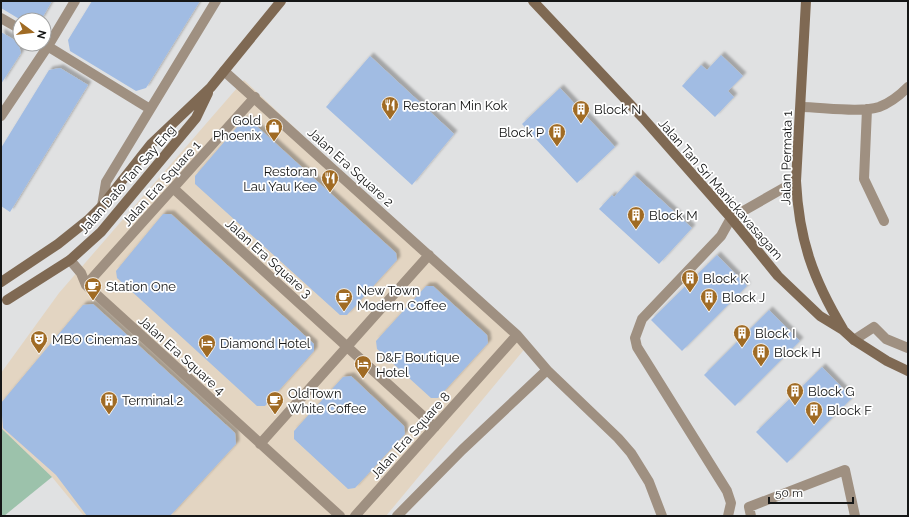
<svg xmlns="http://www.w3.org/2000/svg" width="909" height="517" font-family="Raleway,sans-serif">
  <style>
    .commercial { fill: #e3d5c2 }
    .green { fill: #9cc2ab }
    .building { fill: #a1bce3; filter: url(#shadow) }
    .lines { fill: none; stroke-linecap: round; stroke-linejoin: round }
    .street { stroke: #9f9081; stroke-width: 10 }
    .secondary { stroke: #7f6953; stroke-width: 10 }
    .labels { text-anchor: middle; stroke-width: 3.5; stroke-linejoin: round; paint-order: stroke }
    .poi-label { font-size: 13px; fill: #151616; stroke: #fff; text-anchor: start }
    .street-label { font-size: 13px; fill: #151616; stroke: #fff }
  </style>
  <defs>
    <filter id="shadow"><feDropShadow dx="3.5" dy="-3.5" stdDeviation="1" flood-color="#0004"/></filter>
  </defs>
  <rect width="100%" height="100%" fill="#e0e1e2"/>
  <path class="commercial" d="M244 80 527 346 386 516H84L52 477 1 428V373L59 293Z"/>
  <path class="green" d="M1 428 52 477 4 516H1Z"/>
  <path class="building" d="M1 1H52L41 20H21L1 8Z
    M92 1H200L146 88 136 91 70 51 68 40Z
    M1 32 18 42 21 53 1 84Z
    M721 55 743 76 728 91 734 97 715 117 682 86 701 65 707 70Z
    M370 56 454 134 412 185 326 107Z
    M60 68 88 85 10 212 1 206V148L49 70Z
    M560 88 615 147 577 183 522 124Z
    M249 119 396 253 397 260 347 315H340L195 184V176L243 120Z
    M634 175 692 228 659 264 599 209 612 195 614 197Z
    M163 214H171L314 344V351L265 406H257L117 278 116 271Z
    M717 255 747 286 682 351 651 320Z
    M426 286H433L487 335 488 343 438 398H431L377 349 376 341Z
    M93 304 235 433 236 444 170 516H87L56 475 3 428 1 403 83 305Z
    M769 310 800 341 735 406 704 375Z
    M822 367 852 398 787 463 756 432Z
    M351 376 404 426 405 434 355 488 348 489 294 439V431L343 377Z"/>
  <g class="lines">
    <path class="street" d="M1 18 20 29
      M44 44 150 109
      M224 71 517 335 547 370 618 438 631 453 649 482 662 516
      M801 107C821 107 861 113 879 107 890 103 900 95 908 87
      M867 109 864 179 884 221
      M1 116 48 46 75 1
      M173 188 435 427
      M102 206 106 182 216 1
      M70 260 81 273 86 285 340 516
      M86 285 255 97
      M854 340 874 327 886 339 908 348
      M260 444 429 255
      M355 516 517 335
      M397 516 462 450 547 370
      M728 516 731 503 727 491 637 347 635 338 642 319 721 236 731 218 796 181
      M751 516 749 507 845 470 855 516"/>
    <path class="secondary" d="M533 1 643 118 731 218 778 276 820 316 843 330 854 340 887 361 908 371
      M806 1 796 181C799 240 813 279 843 329
      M1 282 58 244 88 220 102 206 151 144 211 87 281 1
      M7 300 70 260 101 232 196 118 208 93"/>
  </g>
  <defs>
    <g id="restaurant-pin" transform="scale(0.9)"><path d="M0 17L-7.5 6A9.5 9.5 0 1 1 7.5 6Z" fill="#a06b24" stroke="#fff"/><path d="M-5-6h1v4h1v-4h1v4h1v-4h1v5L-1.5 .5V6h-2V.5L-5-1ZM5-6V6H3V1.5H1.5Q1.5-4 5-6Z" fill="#fff"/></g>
    <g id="building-pin" transform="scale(0.9)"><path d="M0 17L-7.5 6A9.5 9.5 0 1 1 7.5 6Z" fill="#a06b24" stroke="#fff"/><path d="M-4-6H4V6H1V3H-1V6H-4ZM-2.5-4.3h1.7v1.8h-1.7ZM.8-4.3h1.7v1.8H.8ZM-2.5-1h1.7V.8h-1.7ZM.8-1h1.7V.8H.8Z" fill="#fff"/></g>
    <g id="shop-pin" transform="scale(0.9)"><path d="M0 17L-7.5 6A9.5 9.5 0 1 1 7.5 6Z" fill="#a06b24" stroke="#fff"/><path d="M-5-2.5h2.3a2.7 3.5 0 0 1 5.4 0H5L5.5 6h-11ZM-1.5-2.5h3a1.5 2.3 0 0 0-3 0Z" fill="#fff"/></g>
    <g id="cafe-pin" transform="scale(0.9)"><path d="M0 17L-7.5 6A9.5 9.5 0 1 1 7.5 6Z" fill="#a06b24" stroke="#fff"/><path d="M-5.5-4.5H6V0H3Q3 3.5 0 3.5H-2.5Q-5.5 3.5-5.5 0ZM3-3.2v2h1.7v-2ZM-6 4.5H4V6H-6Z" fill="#fff"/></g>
    <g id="theatre-pin" transform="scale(0.9)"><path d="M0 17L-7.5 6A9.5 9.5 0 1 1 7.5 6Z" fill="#a06b24" stroke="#fff"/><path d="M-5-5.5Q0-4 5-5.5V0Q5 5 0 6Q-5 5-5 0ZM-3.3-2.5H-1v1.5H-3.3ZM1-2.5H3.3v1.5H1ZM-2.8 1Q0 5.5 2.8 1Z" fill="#fff"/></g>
    <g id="hotel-pin" transform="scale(0.9)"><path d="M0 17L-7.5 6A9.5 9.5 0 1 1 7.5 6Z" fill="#a06b24" stroke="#fff"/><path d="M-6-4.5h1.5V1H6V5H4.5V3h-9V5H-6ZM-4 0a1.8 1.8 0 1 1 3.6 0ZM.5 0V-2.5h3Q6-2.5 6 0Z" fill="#fff"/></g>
  </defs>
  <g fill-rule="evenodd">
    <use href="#restaurant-pin" x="390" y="105"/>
    <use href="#building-pin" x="581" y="109"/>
    <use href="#shop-pin" x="274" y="127"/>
    <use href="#building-pin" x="557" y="132"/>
    <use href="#restaurant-pin" x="330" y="178"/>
    <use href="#building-pin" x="636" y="215"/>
    <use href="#building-pin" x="690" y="278"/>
    <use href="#cafe-pin" x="93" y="286"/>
    <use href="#cafe-pin" x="344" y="297"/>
    <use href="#building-pin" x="709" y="297"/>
    <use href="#building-pin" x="742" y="333"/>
    <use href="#theatre-pin" x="39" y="339"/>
    <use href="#hotel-pin" x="207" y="343"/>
    <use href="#building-pin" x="761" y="352"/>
    <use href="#hotel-pin" x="363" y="364"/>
    <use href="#building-pin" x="795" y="391"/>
    <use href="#building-pin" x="109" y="400"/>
    <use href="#cafe-pin" x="275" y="400"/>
    <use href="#building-pin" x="814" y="410"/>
  </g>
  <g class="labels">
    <g class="poi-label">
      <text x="403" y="110">Restoran Min Kok</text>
      <text x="594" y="114">Block N</text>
      <text x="261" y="125" text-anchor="end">Gold<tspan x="261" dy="15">Phoenix</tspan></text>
      <text x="544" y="137" text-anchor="end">Block P</text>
      <text x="317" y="176" text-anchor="end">Restoran<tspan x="317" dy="15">Lau Yau Kee</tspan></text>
      <text x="649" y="220">Block M</text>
      <text x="703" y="283">Block K</text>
      <text x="106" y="291">Station One</text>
      <text x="357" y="295">New Town<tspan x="357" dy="15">Modern Coffee</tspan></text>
      <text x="722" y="302">Block J</text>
      <text x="755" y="338">Block I</text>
      <text x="52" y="344">MBO Cinemas</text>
      <text x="220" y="348">Diamond Hotel</text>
      <text x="774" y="357">Block H</text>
      <text x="376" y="362">D&amp;F Boutique<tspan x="376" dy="15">Hotel</tspan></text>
      <text x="808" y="396">Block G</text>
      <text x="288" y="398">OldTown<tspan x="288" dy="15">White Coffee</tspan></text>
      <text x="122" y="405">Terminal 2</text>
      <text x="827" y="415">Block F</text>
    </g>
    <g class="street-label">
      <text transform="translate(786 158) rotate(-89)" y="5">Jalan Permata 1</text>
      <text transform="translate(351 167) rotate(42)" y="5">Jalan Era Square 2</text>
      <text transform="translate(127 179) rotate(-49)" y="5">Jalan Dato Tan Say Eng</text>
      <text transform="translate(161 183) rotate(-48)" y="5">Jalan Era Square 1</text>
      <text transform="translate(721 189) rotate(49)" y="5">Jalan Tan Sri Manickavasagam</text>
      <text transform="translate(269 258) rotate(42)" y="5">Jalan Era Square 3</text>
      <text transform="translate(182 355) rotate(42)" y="5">Jalan Era Square 4</text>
      <text transform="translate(410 435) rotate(-48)" y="5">Jalan Era Square 8</text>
    </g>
  </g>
  <rect width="909" height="517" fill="none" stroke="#151616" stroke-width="4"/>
  <g transform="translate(32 32) rotate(105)"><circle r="19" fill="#ffffff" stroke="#a1a2a2"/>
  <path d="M0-3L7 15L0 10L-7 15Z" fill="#a06b24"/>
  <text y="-6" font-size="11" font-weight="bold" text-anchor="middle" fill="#151616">N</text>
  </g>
  <path d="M769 497v6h84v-6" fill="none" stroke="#151616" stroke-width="2"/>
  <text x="775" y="497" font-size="12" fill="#151616" stroke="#ffffff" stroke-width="3" paint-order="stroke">50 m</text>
</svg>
